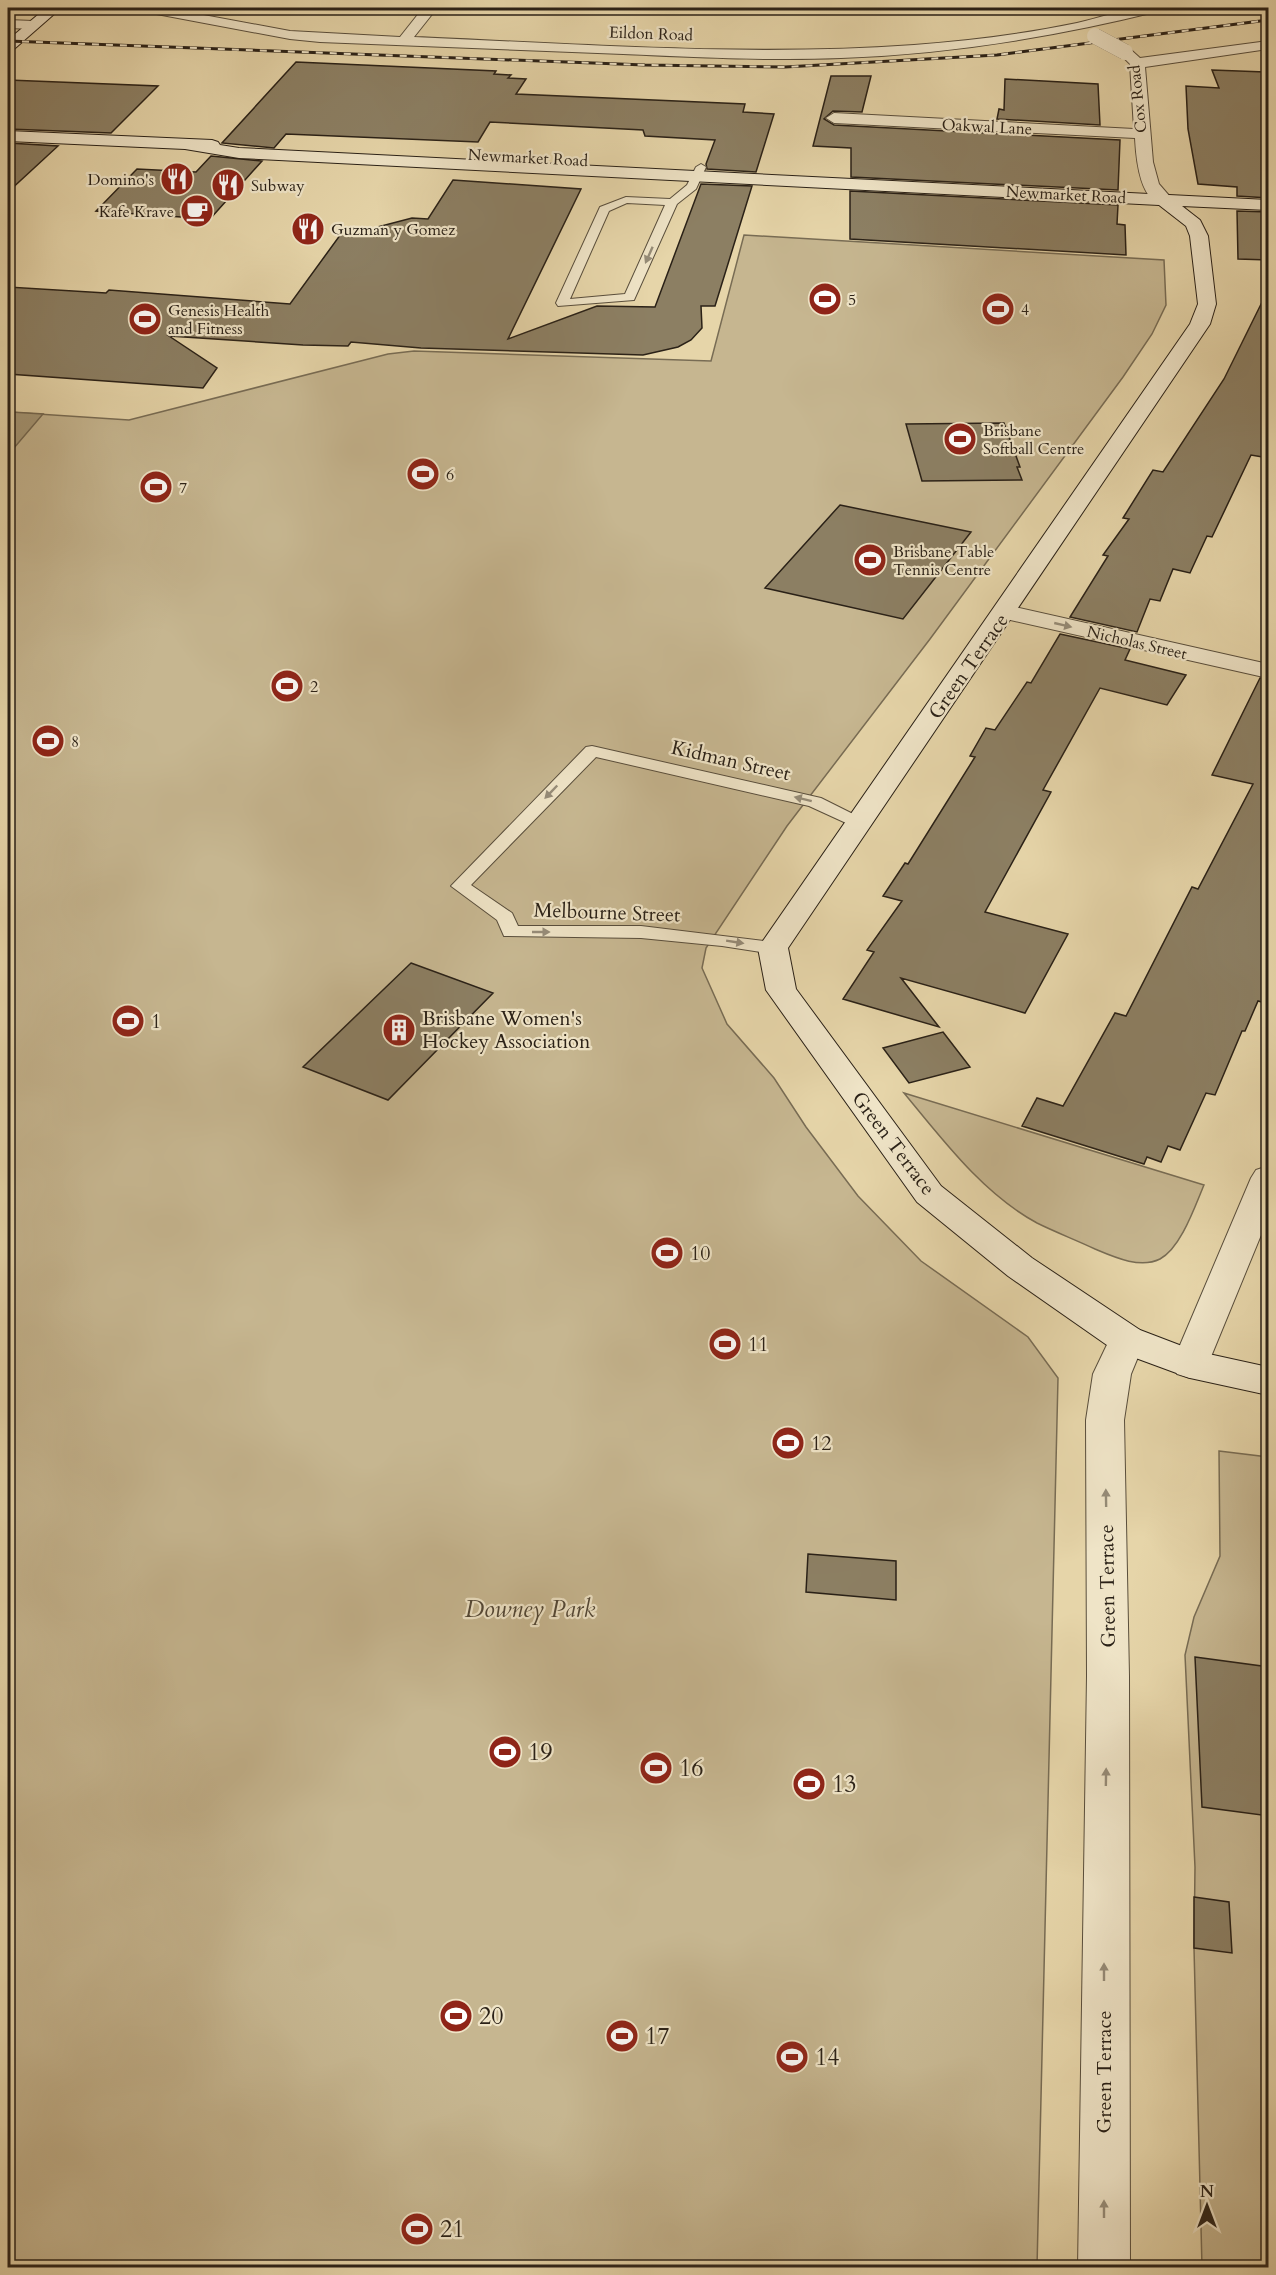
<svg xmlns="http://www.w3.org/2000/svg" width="1276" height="2275" font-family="Cardo,serif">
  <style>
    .green { fill: #c6b690; stroke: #786c54; stroke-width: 1.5 }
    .water { fill: #a69877; stroke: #746851; stroke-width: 1.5 }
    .building { fill: #8c7f63; stroke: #2a2117; stroke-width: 1.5 }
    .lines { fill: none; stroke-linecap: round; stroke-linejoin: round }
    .lane-casing { stroke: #594e3c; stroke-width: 2 }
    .street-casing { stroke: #594e3c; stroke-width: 2 }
    .secondary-casing { stroke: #2a2117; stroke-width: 2 }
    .lane { fill: #efe4c7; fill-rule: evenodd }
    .street { fill: #efe4c7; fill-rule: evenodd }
    .secondary { fill: #efe4c7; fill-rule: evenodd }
    .rail-casing { stroke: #2a2117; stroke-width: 3 }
    .rail { stroke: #efe4c7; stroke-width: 2; stroke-dasharray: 7; stroke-linecap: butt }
    .street-bridge-casing { stroke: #594e3c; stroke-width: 16; stroke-linecap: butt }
    .street-bridge { stroke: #efe4c7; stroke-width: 16 }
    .oneway { fill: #968c78 }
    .labels { text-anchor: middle; stroke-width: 4.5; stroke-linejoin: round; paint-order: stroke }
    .far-street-label { font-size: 16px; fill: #2a2117; stroke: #efe4c7 }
    .far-poi-label { font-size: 16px; fill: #2a2117; stroke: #efe4c7; text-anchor: start }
    .street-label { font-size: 20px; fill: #2a2117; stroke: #efe4c7 }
    .poi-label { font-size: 20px; fill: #2a2117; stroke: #efe4c7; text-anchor: start }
    .near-park-label { font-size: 24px; font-style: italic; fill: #514635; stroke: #efe4c7 }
    .near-poi-label { font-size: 24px; fill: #2a2117; stroke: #efe4c7; text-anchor: start }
  </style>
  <rect width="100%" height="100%" fill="#e6d5a9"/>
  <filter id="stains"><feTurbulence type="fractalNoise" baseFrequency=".00333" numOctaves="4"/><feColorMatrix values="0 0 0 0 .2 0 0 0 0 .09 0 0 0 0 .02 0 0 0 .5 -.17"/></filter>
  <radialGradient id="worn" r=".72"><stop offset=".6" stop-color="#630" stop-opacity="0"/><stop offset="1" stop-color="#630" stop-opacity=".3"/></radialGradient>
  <path class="green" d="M744 235 1164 260 1166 305 1152 334 1123 377 930 639 787 826 706 948 702 968 727 1024 774 1078 806 1127 858 1196 921 1261 1028 1337 1058 1378 1037 2267H8V412L129 420 388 354 414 351 711 361Z
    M904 1093 1204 1185C1195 1206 1181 1248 1160 1259 1140 1269 1114 1257 1095 1249 1076 1240 1055 1232 1037 1223 983 1194 942 1139 904 1093Z
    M1219 1451 1268 1457V2267H1202L1194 1948 1195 1867 1185 1655 1194 1617 1220 1556Z"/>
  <path class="water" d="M11 412 43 414 8 455V416Z"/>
  <path class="building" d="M296 62 496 71 494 74 511 75 508 78 526 79 516 94 745 104 743 112 774 114 756 172 707 169 706 164 715 140 645 136 643 130 490 122 478 142 286 134 274 148 222 143Z
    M1212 70 1265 72 1269 92V198L1237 196V187L1198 184 1188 129 1186 86 1219 88Z
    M831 76H871L862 112 833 111 824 119 834 125 1120 140 1118 190 851 177V148L813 146Z
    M1005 79 1098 84 1100 125 997 119 999 109 1004 110Z
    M8 80 158 86 111 133 8 129Z
    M8 143 58 146 8 192Z
    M211 156 262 161 210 219 96 211 137 169 196 172Z
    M453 180 581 189 508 339 597 306 655 307 701 184 752 186 715 306H701L702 328 691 340 678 347 643 355 421 348 351 342 348 346 303 345 169 336 217 368 203 388 8 374V287L106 293 109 290 290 304 346 227 370 229 412 218 428 219Z
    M850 191 1118 205 1117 224 1125 225 1126 255 850 239Z
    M1237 211 1269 212V260L1238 259Z
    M1269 288V458L1251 455 1212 537 1207 536 1190 573 1173 569 1160 601 1150 599 1137 632 1070 617 1108 556 1103 555 1129 519 1123 518 1153 470 1163 472 1224 379Z
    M1004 423 1020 467H1017L1022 480 922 481 906 424Z
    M840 505 971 532 903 619 765 588Z
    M1060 634 1130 649 1125 660 1186 675 1167 705 1100 688 1043 790 1051 792 985 912 1068 934 1025 1013 901 978 939 1027 843 999 874 952 867 950 902 901 883 896 905 863 908 864 975 757 970 756 986 728 995 730 1027 682 1031 683Z
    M1260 678 1269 680V987L1262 1002 1258 1001 1245 1031H1242L1215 1095 1206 1093 1180 1150 1168 1146 1161 1162 1147 1157 1144 1164 1022 1126 1037 1098 1063 1106 1115 1013 1126 1016 1192 887 1198 889 1253 784 1212 775Z
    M411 963 493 993 388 1100 303 1067Z
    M943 1032 970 1067 909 1083 883 1048Z
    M808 1554 896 1561V1600L806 1592Z
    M1195 1657 1269 1667V1816L1202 1807Z
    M1194 1897 1229 1902 1232 1953 1194 1948Z"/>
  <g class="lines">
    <g class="lane-casing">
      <path id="lane" d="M701 164 706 167 696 189 677 204 634 300 558 306 556 303 600 207 626 197 670 199 687 185 696 167ZM627 203 665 205 625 294 570 299 609 211Z
        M592 746 821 798 863 819 866 823 863 827 857 828 809 806 596 757 471 885 512 913 518 926H641L773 942 780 944 782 948 780 952 773 954 722 946 641 938 504 936 497 920 451 886 586 747Z"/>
    </g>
    <g class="street-casing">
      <path id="street" d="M139 8H166L290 31 400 37 423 8H437L414 37C581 44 748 57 914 45 968 41 1024 34 1077 23 1104 17 1133 5 1161 8L1159 11C1055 37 949 54 841 58 769 61 696 57 623 54 522 50 421 46 320 42L290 39 146 12Z
        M8 20 33 21 40 25 33 29 8 28Z
        M1268 41V49L1145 67 1153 162 1159 184 1172 199 1169 203C1140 210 1136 157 1135 138L834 123 826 118 834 113 1134 129 1130 64 1118 52 1120 49H1130L1140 58Z
        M1006 605 1268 664V678L997 617 994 612 997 607Z
        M1268 1166V1218L1208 1364 1203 1374 1190 1378 1177 1374 1172 1364 1251 1178 1256 1170Z
        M1127 1326 1140 1330 1145 1340 1131 1374 1124 1420 1129 1676 1130 2268H1078L1087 1676 1086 1420 1093 1374 1114 1330Z"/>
    </g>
    <g class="secondary-casing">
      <path id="secondary" d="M46 8H61L13 50 8 51V40Z
        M8 131 212 140 218 142 220 145 239 148 1268 200V210L1182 206 1200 220 1208 236 1216 304 1210 324 788 948 796 989 941 1186 1032 1258 1140 1330 1195 1351 1268 1367V1395L1190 1378 1114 1350 1008 1276 917 1202 766 990 758 948 1190 324 1198 304 1190 236 1186 226 1159 205 239 158 185 149 8 141Z"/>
    </g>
    <use href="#lane" class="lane"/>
    <use href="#street" class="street"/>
    <use href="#secondary" class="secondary"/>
    <g class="rail-casing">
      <path id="rail" d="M8 41 645 65 785 67 997 55 1268 20"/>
    </g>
    <use href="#rail" class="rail"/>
    <g class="street-bridge-casing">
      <path id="street-bridge" d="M1095 36 1125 52"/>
    </g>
    <use href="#street-bridge" class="street-bridge"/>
  </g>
  <defs><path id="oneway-solid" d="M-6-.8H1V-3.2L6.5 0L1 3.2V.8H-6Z" transform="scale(1.5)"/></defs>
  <g class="oneway">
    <use href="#oneway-solid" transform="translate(649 255) rotate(114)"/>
    <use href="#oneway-solid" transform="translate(1063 625) rotate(13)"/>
    <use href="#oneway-solid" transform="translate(551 792) rotate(134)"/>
    <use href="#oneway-solid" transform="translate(803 799) rotate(-166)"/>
    <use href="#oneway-solid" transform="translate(541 932)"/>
    <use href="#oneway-solid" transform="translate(735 942) rotate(9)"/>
    <use href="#oneway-solid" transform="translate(1106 1498) rotate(-91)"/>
    <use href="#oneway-solid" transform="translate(1106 1777) rotate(-89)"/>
    <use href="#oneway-solid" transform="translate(1104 1972) rotate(-90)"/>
    <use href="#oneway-solid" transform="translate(1104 2209) rotate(-90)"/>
  </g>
  <defs>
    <g id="restaurant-disc" transform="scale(1.725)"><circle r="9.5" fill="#8f2418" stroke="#efe4c7"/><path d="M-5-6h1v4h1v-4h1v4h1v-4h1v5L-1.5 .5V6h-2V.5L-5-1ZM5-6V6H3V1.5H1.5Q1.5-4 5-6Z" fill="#fff"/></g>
    <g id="cafe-disc" transform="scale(1.725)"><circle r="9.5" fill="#8f2418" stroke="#efe4c7"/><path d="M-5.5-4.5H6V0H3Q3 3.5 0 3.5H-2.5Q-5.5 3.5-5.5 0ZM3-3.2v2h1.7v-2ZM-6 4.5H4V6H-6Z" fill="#fff"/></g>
    <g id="stadium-disc" transform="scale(1.725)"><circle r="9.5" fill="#8f2418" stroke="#efe4c7"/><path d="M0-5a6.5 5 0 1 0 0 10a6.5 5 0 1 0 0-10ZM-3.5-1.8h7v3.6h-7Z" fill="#fff"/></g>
    <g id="building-disc" transform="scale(1.725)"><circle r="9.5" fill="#8f2418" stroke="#efe4c7"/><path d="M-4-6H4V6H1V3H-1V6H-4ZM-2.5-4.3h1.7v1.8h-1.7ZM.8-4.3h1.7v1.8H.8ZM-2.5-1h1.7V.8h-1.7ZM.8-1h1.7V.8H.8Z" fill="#fff"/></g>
  </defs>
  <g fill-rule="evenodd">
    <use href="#restaurant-disc" x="177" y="179"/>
    <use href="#restaurant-disc" x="228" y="185"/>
    <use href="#cafe-disc" x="197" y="211"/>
    <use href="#restaurant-disc" x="308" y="229"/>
    <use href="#stadium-disc" x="825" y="299"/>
    <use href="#stadium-disc" x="998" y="309"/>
    <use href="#stadium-disc" x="145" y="319"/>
    <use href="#stadium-disc" x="960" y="439"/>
    <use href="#stadium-disc" x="423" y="474"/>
    <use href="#stadium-disc" x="156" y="487"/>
    <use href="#stadium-disc" x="870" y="560"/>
    <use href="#stadium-disc" x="287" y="686"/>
    <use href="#stadium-disc" x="48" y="741"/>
    <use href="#stadium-disc" x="128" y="1021"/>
    <use href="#building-disc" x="399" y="1030"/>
    <use href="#stadium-disc" x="667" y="1253"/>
    <use href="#stadium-disc" x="725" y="1344"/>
    <use href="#stadium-disc" x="788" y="1443"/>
    <use href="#stadium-disc" x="505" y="1752"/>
    <use href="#stadium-disc" x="656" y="1768"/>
    <use href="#stadium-disc" x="809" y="1784"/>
    <use href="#stadium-disc" x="456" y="2016"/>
    <use href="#stadium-disc" x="622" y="2036"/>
    <use href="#stadium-disc" x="792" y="2057"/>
    <use href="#stadium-disc" x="417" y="2229"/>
  </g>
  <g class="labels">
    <g class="far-street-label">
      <text transform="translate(651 33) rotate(2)" y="6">Eildon Road</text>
      <text transform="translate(1137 99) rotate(-96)" y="6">Cox Road</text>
      <text transform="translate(987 126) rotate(3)" y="6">Oakwal Lane</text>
      <text transform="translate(528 157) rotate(3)" y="6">Newmarket Road</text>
      <text transform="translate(1066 194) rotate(3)" y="6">Newmarket Road</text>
      <text transform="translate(1137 642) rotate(13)" y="6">Nicholas Street</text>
    </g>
    <g class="far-poi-label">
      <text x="154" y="185" text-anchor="end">Domino's</text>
      <text x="251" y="191">Subway</text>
      <text x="174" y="217" text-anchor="end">Kafe Krave</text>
      <text x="331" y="235">Guzman y Gomez</text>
      <text x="848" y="305">5</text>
      <text x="1021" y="315">4</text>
      <text x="168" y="316">Genesis Health<tspan x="168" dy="18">and Fitness</tspan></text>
      <text x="983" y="436">Brisbane<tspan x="983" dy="18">Softball Centre</tspan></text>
      <text x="446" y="480">6</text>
      <text x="179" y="493">7</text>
      <text x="893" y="557">Brisbane Table<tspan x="893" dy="18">Tennis Centre</tspan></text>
      <text x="310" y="692">2</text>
      <text x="71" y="747">8</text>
    </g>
    <g class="street-label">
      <text transform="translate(968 666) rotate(-55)" y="7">Green Terrace</text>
      <text transform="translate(731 760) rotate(13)" y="7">Kidman Street</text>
      <text transform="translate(607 912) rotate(2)" y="7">Melbourne Street</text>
      <text transform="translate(894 1143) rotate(53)" y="7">Green Terrace</text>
      <text transform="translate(1107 1586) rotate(-91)" y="7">Green Terrace</text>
      <text transform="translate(1104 2072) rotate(-90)" y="7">Green Terrace</text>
    </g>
    <g class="poi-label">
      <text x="422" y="1025">Brisbane Women's<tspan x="422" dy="23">Hockey Association</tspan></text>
      <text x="151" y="1028">1</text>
      <text x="690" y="1260">10</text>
      <text x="748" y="1351">11</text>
      <text x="811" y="1450">12</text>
    </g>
    <g class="near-park-label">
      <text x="530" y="1617">Downey Park</text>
    </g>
    <g class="near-poi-label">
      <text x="528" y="1760">19</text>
      <text x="679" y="1776">16</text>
      <text x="832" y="1792">13</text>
      <text x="479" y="2024">20</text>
      <text x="645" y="2044">17</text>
      <text x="815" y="2065">14</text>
      <text x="440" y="2237">21</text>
    </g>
  </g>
  <rect width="1276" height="2275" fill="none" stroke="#e6d5a9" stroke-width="30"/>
  <rect x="9" y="9" width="1258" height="2257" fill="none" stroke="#2a2117" stroke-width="3"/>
  <rect x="15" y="15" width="1246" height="2245" fill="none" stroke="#2a2117" stroke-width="1.5"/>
  <g transform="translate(1207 2206)" stroke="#efe4c7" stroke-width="4.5" paint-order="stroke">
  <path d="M0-4.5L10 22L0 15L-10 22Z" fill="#2a2117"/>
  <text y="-9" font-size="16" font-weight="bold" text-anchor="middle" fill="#2a2117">N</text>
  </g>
  <rect width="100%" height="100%" filter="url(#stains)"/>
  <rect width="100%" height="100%" fill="url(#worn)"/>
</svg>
